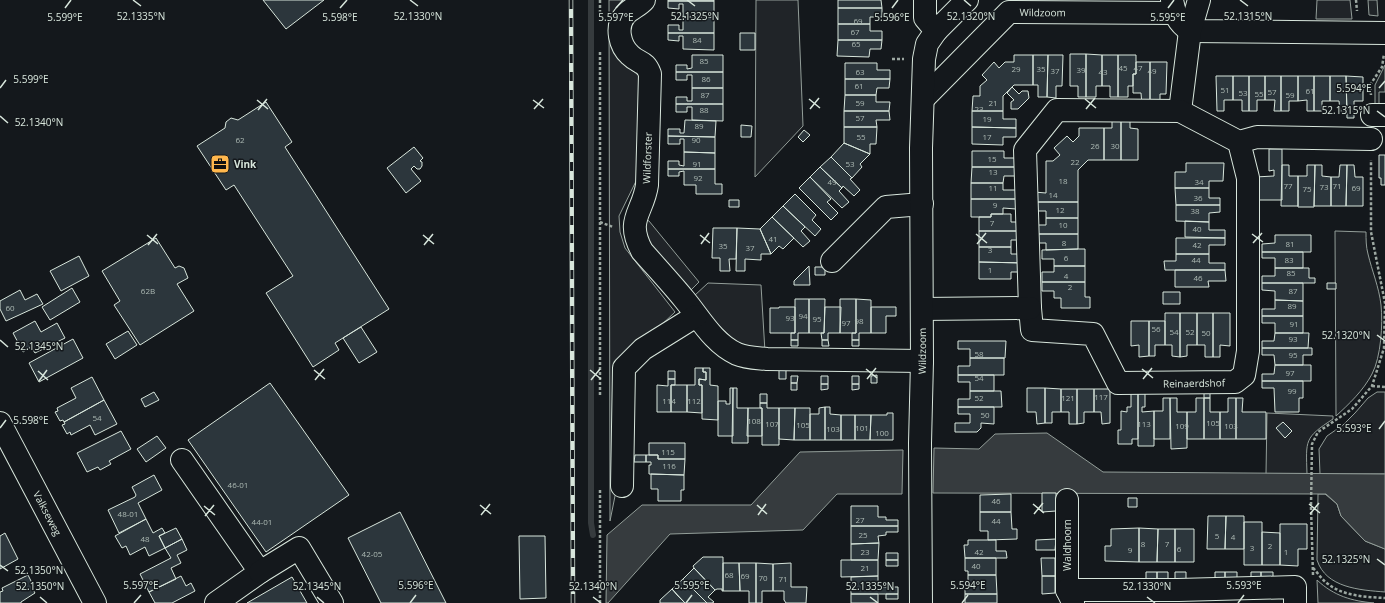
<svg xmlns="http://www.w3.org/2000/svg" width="1385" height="603" font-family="'Open Sans',sans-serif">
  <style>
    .green { fill: #202428; stroke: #939e99 }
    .water { fill: #363b3e; stroke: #939e99 }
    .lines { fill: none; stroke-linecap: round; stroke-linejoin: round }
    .stream { stroke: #363b3e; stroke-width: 6 }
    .building { fill: #2c363c; stroke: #d8e6dc }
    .minor-casing { stroke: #d8e6dc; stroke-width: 24 }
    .path { stroke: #9da8a2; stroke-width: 2.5; stroke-dasharray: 3 2; stroke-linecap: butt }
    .minor { stroke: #14181c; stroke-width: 22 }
    .rail-casing { stroke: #d8e6dc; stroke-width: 4.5 }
    .rail { stroke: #14181c; stroke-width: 3; stroke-dasharray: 9; stroke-linecap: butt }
    .ticks { fill: none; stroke: #d8e6dc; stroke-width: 1.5 }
    .labels { text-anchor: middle; stroke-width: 3; stroke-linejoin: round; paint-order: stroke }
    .number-label { font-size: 8px; fill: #adbab4 }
    .street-label { font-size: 10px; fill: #d8e6dc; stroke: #14181c }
    .poi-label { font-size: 10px; font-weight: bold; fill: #d8e6dc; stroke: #14181c; text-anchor: start }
    .ticks-label { font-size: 10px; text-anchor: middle; fill: #d8e6dc; stroke: #14181c; stroke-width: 3; stroke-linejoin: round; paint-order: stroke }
  </style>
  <rect width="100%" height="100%" fill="#14181c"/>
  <path class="green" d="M609 0H633L630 3V69L641 77 639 175 619 216 620 232 625 248 675 312 619 365 617 486 610 521Z
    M756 0H798L803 126 755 177Z
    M1317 0H1350L1352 19H1316Z
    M1368 0H1377L1378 16 1369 15Z
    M1385 65V92H1379V105L1375 106V85Z
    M645 219 649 221 699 282 690 291 647 243 643 220Z
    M1335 231 1366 232C1366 239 1366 247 1368 254 1372 271 1379 287 1381 305 1383 324 1381 357 1372 374 1363 391 1349 404 1336 416Z
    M708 283 761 285 765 352C758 350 752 349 746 347 728 340 707 311 694 296Z
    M1377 392H1385V474H1320L1319 449 1327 436 1343 425 1355 413 1368 398Z
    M1267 413 1333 416V419C1304 438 1306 440 1307 474H1266Z
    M1318 494H1325L1337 504 1341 516 1365 541 1385 549V592C1360 590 1326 588 1317 560Z
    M1317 580C1334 596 1352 601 1374 603H1318Z"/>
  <path class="water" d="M1047 433 1103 472 1385 474V549L1365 541 1341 516 1337 504 1326 494 933 493 934 448 979 449 995 434Z
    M903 450 902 494H837L803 530 670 534 608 603H606L607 535 642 505H751L800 452Z"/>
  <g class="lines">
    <path class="stream" d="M591 0V523L593 535"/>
  </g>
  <path class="building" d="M263 0H324L286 29Z
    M668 0H714V1H668Z
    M838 0H881L882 8H838Z
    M668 1H714V17H683V4H679V9L668 8Z
    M838 8H882V17H870V24H838Z
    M683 17H714V33H668V25H679V30H683Z
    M838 24H870V31H882V40H838Z
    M668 33H714V50L683 49V36H679V41L668 40Z
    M740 33H755V50H740Z
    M838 40H882L881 49H870L869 57 837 56Z
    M1070 54H1086V97H1078V86H1070Z
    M1086 54 1102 55V86H1096V97H1086Z
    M692 55H723V72H676V65H687V69L692 68Z
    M1014 55H1033V85H1014L1003 96V111H972L973 96H980V86L987 80 982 75 994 62 999 68 1005 62H1014Z
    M1033 55H1048L1047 97H1038V85H1033Z
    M1048 55H1063L1062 86H1056V98L1047 97Z
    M1102 55H1118V97H1110V86H1102Z
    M1118 55H1136V74H1133V86H1128V97H1118Z
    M1136 62H1150V106H1142L1141 93H1133V74H1136Z
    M1150 62H1167L1166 94H1160V105L1150 106Z
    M845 63H877V70H890V79H845Z
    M676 72H723V88H692V75H687V80H676Z
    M1216 76H1233V100H1224V111H1217Z
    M1233 76H1249V111H1242V100H1233Z
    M1249 76H1265V100H1257V111H1249Z
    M1265 76H1281V111H1274L1275 100H1265Z
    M1281 76H1298V101H1289V111H1281Z
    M1298 76H1314V111H1307V100L1298 101Z
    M1314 76H1330V101H1322V111H1314Z
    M1330 76H1346L1347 111H1340L1339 101H1330Z
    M1346 76 1363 77V101H1354V118H1347Z
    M845 79H890L889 88H877L876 95H845Z
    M1012 87 1019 94 1022 91H1028L1029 98 1018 109H1011V102L1014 100 1007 93Z
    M692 88H723V104H676V97H687V101H692Z
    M845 95H876V102H890L889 111H844Z
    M266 102 292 142 285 147 389 309 335 343 339 350 313 367 266 293 293 276 234 185 226 190 197 146 225 128 226 122 231 118 238 120Z
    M676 104H723V121L692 120V107H687V112H676Z
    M844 111H889L890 120H876L877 127H844Z
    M972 111H1003V119H1016V128L972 127Z
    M1112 115H1121V160H1104V128H1112Z
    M1121 115H1130V128L1138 129V160H1121Z
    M685 120 716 121 715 137 668 136V129H680V133H684Z
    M741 125 752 126 751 137H741Z
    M844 127H877L876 144H870V154L844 143Z
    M972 127 1016 128V137H1003V145L972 144Z
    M1079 128H1104V160H1088L1078 170V202H1034V192L1046 193V161H1053L1060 155 1054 148 1067 136 1073 142 1079 136Z
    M804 130 810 135 803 142 798 137Z
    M668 136 715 137V153L684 152V139H680V144H668Z
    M844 143 870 154 860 164 862 167 852 178 831 157Z
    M414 147 423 158 420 161 422 162V166L420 169H417L414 166 411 169 421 181 406 193 387 168Z
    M1269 149H1282V200H1255V177L1274 176V170L1269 171Z
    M972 151H1004V158H1016V167H972Z
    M684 152 715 153V169H668V161H679V165L684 166Z
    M1379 155H1385V185H1381V178H1379Z
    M831 157 852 178 850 179 860 190 854 196 843 186 842 188 820 167Z
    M1186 163H1224L1223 181H1209V188H1175V172H1186Z
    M1282 165H1289V176H1298V206H1281Z
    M1307 165H1315L1314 207H1298V176H1307Z
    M1315 165H1322V176L1331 177V206H1314Z
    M1340 165H1347L1346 206H1331V177H1339Z
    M1347 165H1354L1355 177H1363V206H1346Z
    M820 167 842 188 839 191 849 202 842 208 810 177Z
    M972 167H1016L1017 176H1004L1003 183H971Z
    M668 169H715V184H722V194H696V185H684V171L679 172V176H668Z
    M810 177 831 199 827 202 838 213 831 220 799 188Z
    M971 183H1003V190H1016V199H971Z
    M1175 188H1209V198H1220V205H1176Z
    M795 194 816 215 812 220 821 229 815 236 783 206Z
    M971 199H1016V209L1003 208V214H991V217H971Z
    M729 200H739V207H729Z
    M1034 202H1078V218H1046V211H1034Z
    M1176 205H1220V212L1209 213V222L1176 221Z
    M783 206 805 227 801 231 810 241 803 247 772 217Z
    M991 214H1011V222H1024L1025 231H979V217H991Z
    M772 217 794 238 783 249 779 246 771 254 760 229Z
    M1046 218H1078V234H1034V225H1046Z
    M1185 221 1209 222V230H1225V238L1185 237Z
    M713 228H737L736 259H729L730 271H720V258H712Z
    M737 228 760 229 771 254H761V260L745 259V271H736Z
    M979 231H1025L1024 240H1011V247H979Z
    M1034 234H1078V249L1046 250V243H1034Z
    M1275 235H1311V252H1262V244L1275 243Z
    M156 238 175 268 179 266 184 268 188 278 177 284 194 311 140 345 114 305 120 301 102 271Z
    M1176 238H1225V245H1209V254H1176Z
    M979 247H1011V254H1025L1024 263 979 262Z
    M1078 249H1085V266H1054V259H1042V250Z
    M1262 252H1303V268H1275V258H1262Z
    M1176 254H1209V263H1225V270H1165L1164 261H1176Z
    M79 256 89 276 61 291 50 271Z
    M979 262 1024 263V272H1011V279H979Z
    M809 266 810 285H794V281Z
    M1054 266H1085V282H1042V272H1054Z
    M815 267H825V275H815Z
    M1275 268H1309V278H1315V283H1262V276H1275Z
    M1175 270H1225L1226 281H1208L1209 287H1175Z
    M1042 282H1085V297H1090V308H1061V298H1054V291H1042Z
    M1262 283H1303V301L1275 300V291L1262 290Z
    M1327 283H1336V289H1327Z
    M72 288 80 302 50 320 42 307Z
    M20 290 25 300 37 294 43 304 6 321 0 309V301Z
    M1163 292H1180V304H1163Z
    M795 299H809V333H798V340H791V333H795Z
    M809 299H825L824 333H809Z
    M840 299H856V333H840Z
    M856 299 871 300V333H859V340H852V333H856Z
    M1275 300 1303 301V316H1262V309H1275Z
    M779 307H795V333H770V308H779Z
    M825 307H841L840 333H828V340H822L821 333H824Z
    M871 307H896V316H886V333H871Z
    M1165 313H1180V357L1172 356V345H1165Z
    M1180 313H1197V345H1187V356L1180 357Z
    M1197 313H1213V357H1205V345H1197Z
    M1213 313H1230V346L1220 345V357H1213Z
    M1262 316H1303V333H1275V323H1262Z
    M35 321 41 332 57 323 65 338 35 353 31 347 23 352 13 333Z
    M1131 321H1149V356L1139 357V345L1131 346Z
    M1149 321H1165V345H1155V356H1149Z
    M361 327 377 352 359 363 343 338Z
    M128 331 137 345 115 359 106 344Z
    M1275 333H1309L1308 348H1262V341H1274Z
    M73 339 83 358 39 382 29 363Z
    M791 340H798V346H791Z
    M822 340H828L829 346H822Z
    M852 340H859V346H852Z
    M958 341H1006L1005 358H970V349H958Z
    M1262 348H1312V355H1303V365H1275L1274 355H1262Z
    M970 358H1004V375H958V366H970Z
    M1275 365H1311V381H1262V374H1274Z
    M695 368H703V372H706V380L699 379V385H702V413L687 412V385H695Z
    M703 368H710V385L718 386V420L702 419V385H699V379L706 380V372H703Z
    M779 370H786V379H779Z
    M668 371H675V379H668Z
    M877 375V383H871V376Z
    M958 375H994V391H970V382H958Z
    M791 376H798L797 383H791Z
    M821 376H828V384H821Z
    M852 376H859V384H852Z
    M92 377 104 400 64 422 63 420 60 421 55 412 58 411 57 408 76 398 71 388Z
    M668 379H675V385H671V412H657V385L668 386Z
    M1262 381H1303V398H1299V412H1275L1274 388H1262Z
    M270 383 349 495 266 552 188 440Z
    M791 383H797V390H791Z
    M821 384H828V389L821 390Z
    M852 384H859V389L852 390Z
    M671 385H687V412H671Z
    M730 388H733V436H718V401H726V404H730Z
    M733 388H737V408H748V443H732Z
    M1027 388H1045V423L1037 424 1036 412H1027Z
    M1045 388 1061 389V412H1052V423H1045Z
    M1061 389H1077V424H1069V412H1061Z
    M1077 389H1094V412H1084V423L1077 424Z
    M1094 389H1110V423L1102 424 1101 412H1094Z
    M970 391H1001L1002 407H958V399H970Z
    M1131 391H1138V439H1132V444H1118V430H1121V411L1127 412V407H1131Z
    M1138 391H1145V407H1142V412L1154 411V446H1138Z
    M1204 391H1210V398H1204Z
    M154 392 159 400 145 407 141 399Z
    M760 394H767V403H760Z
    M1163 398H1170V439H1154V411H1163Z
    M1170 398H1177V412H1187V448L1171 449Z
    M1196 398H1204V439H1187V412H1196Z
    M1204 398H1210V412H1220V439H1204Z
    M1228 398H1236V439H1220V412H1228Z
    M1236 398H1243L1242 412H1266V439H1236Z
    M104 400 117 424 95 435 90 425 71 435 70 432 67 434 62 425 65 424 64 422Z
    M760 403H767V408H779V445H762V408H760Z
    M825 407H830V414L841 415V440H825Z
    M825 407V440H810V414H819V408Z
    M958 407H994V424L981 423V428L977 432H955V423H970V414H958Z
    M748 408H762V436H747Z
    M779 408H795L794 440 779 439Z
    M795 408H810V440H794Z
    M887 413H893V440H870L871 415H887Z
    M841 415H855V440H841Z
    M855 415H871L870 440H855Z
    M1283 422 1292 431 1285 438 1276 428Z
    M121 431 131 449 109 461 111 464 100 470 98 467 87 472 77 453Z
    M157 436 166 448 146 462 137 449Z
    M649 443H685V459H658V455H649Z
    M635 455H646V462H634Z
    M646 455H658V459H685L684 475 649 474V465H651V462H646Z
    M651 474 684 475V490H681V501H658V489H651Z
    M154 475 162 490 138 503 146 519 119 533 108 510 135 497 136 495 132 487Z
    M1042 493H1056V511L1042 512Z
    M1011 494V512H980V495Z
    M1128 498H1137V507H1128Z
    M851 506H878V517H886V520H898V526H851Z
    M400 512 446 603H381L348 538Z
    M980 512H1011L1012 529H1017V539L988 540V531H980Z
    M1208 516H1226L1225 549H1207Z
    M1226 516H1244V549H1225Z
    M146 519 153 533 162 528 165 533 159 536 165 548 149 556 145 547 130 555 126 546 122 548 115 536Z
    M1244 522H1262V565H1244Z
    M1280 524H1307V549H1298V566L1280 565Z
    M851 526H898V532H886V535L878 536 879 543 851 544Z
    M176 528 182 539 165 548 159 536Z
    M1139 528V562L1105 561V546H1111V529Z
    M1139 528 1158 529 1157 562H1139Z
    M1158 529H1175V562H1157Z
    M1175 529H1194V562H1175Z
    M1262 532 1280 533V565H1262Z
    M5 533 18 559 0 569V536Z
    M519 536H545L546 598 520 599Z
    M182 539 187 550 177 555 181 563 171 568 176 579 149 592 140 574 171 558 165 548Z
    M1056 539 1055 550H1036V540Z
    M968 540H996V551H1006L1007 558H965L964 545H968Z
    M879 543 878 560H851V544Z
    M886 553H898V560H886Z
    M703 557H723V591H722V589H717L715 590 694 568 693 566Z
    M965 558H996V575H968V571H965Z
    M1041 558H1055V576H1042Z
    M841 560H878V576L841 577Z
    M886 560H898V566H886Z
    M723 563H739L740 591H723Z
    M739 563H756V603H749V591H740Z
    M756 563 773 564V591H762V603H756Z
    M791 563V587H807L806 603H786L784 600V591H773V564Z
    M694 568 715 590 708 597 714 602 712 603H707L683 579Z
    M1146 572H1157V580H1146Z
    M1157 572H1168V580H1157Z
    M1175 572H1186V580H1175Z
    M1215 572H1225V580H1215Z
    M1225 572H1237V580H1225Z
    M1251 572H1261V580H1251Z
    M1261 572H1273V580H1261Z
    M28 575 34 587 32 588 35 593 21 602V603H0V592L3 591 2 588Z
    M968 575H996L997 594H965V581H968Z
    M181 576 186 586 191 583 195 591 172 603H155L149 592Z
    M878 576V584H883V587H898V594H851V577Z
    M1042 576H1055V593L1042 594Z
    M292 577 307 603H247Z
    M683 579 707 603H685L672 589Z
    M672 589 677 595 685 603H660V600Z
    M851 594H878V603H851Z
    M886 594H898V599H886Z
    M965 594H997V603H965Z"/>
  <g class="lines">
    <g class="minor-casing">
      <g id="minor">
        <path d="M644 0C639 6 630 9 625 15 615 27 620 46 630 55 639 64 645 60 650 74L647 185C643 213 625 219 642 251 656 267 671 283 684 299 700 318 713 343 737 354 746 358 757 358 767 359L922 361"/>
        <path d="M925 0V18L936 31"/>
        <path d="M1172 0C1175 15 1177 22 1190 31L1385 33"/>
        <path id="s1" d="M923 99 1009 12 1175 13"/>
        <path d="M1180 111 1190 31 1199 0"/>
        <path d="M1372 115H1385"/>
        <path d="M1239 142 1248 178V351L1244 375 1235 382 1118 383 1093 334 1032 330 1030 308 1025 150 1057 110 1180 111 1239 142 1257 137 1371 139"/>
        <path d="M832 261 886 207 922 204"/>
        <path d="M922 309 1030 308"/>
        <path id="s2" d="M0 423 95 603"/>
        <path d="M182 460 260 572 216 603"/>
        <path d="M622 486 624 368 643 349 696 316"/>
        <path d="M1067 500V590L1073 602"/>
        <path d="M260 572 299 548 332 603"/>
        <path d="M1067 590H1178L1295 587V603"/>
        <path id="s3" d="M921 603 920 443 922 361 921 148 924 59 927 44 936 31 967 0"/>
      </g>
    </g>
    <path class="path" d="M1356 0 1357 11
      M600 13V0
      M892 59H904
      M1371 95 1370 85 1382 67 1384 54
      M600 222 613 227
      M1372 386 1385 387
      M600 395V50
      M1313 568C1318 573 1322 580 1328 584 1343 596 1366 597 1385 598
      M1313 575 1311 507 1312 444 1318 432 1352 409 1372 386 1384 348 1385 303 1371 232V160
      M600 603V490"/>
    <use href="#minor" class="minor"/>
    <g class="rail-casing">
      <path id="rail" d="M571 0 573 603"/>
    </g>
    <use href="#rail" class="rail"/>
  </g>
  <path class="ticks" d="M133 0 141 6M410 0 418 6M687 0 695 6M964 0 971 6M1240 0 1248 6M65 8 71 0M340 8 347 0M616 8 623 0M892 8 898 0M1168 8 1174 0M0 88 6 80M1379 88 1385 81M809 99 820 108M1085 99 1096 108M257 100 268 109M533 100 544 108M534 109 543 99M810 109 819 98M1086 109 1095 98M258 110 267 99M1377 111 1385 117M0 116 8 123M976 234 987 243M1252 234 1263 242M147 235 158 244M423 235 434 244M700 235 710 243M1253 243 1262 233M701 244 709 233M977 244 986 233M148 245 157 234M424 245 433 234M1377 335 1385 341M0 340 8 347M866 369 877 378M1142 369 1153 378M314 370 325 379M590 370 601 379M38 371 48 380M867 379 876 368M1143 379 1152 368M315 380 324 369M591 380 600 369M39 381 47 370M0 428 6 420M1379 429 1385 421M1033 504 1044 513M1309 504 1320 513M480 505 491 514M757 505 767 514M204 506 215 515M1034 514 1043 503M1310 514 1319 503M481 515 490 504M758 515 766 504M205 516 214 505M1377 559 1385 565M0 565 8 571M40 597 47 603M317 597 324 603M593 597 601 603M870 597 878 603M1147 597 1155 603M134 603 141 595M410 603 416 595M686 603 692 595M962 603 968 595M1238 603 1244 595"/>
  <defs>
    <g id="office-square" transform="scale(1)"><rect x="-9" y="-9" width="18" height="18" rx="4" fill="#ffb74d" stroke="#14181c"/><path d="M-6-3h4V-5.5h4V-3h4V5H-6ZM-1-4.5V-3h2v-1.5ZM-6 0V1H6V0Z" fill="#111"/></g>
  </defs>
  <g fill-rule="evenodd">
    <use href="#office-square" x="220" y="164"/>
  </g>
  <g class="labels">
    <g class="number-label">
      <text x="858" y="24">69</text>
      <text x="855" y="35">67</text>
      <text x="697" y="43">84</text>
      <text x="856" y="47">65</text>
      <text x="704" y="64">85</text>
      <text x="1123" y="71">45</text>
      <text x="1138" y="71">47</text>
      <text x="1016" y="72">29</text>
      <text x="1041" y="72">35</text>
      <text x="1081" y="73">39</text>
      <text x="1055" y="74">37</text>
      <text x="1152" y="74">49</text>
      <text x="860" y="75">63</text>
      <text x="1103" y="75">43</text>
      <text x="706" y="82">86</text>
      <text x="859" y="89">61</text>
      <text x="1225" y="93">51</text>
      <text x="1310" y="94">61</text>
      <text x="1272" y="95">57</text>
      <text x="1243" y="96">53</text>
      <text x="1259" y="97">55</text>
      <text x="705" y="98">87</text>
      <text x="1290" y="98">59</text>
      <text x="860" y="106">59</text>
      <text x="993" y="106">21</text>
      <text x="979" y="112">23</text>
      <text x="704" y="113">88</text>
      <text x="860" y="121">57</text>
      <text x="987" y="122">19</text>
      <text x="699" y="129">89</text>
      <text x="861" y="140">55</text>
      <text x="987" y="140">17</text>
      <text x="240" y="143">62</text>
      <text x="696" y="143">90</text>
      <text x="1095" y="149">26</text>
      <text x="1115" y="149">30</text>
      <text x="992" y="162">15</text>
      <text x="1075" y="165">22</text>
      <text x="697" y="167">91</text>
      <text x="850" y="167">53</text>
      <text x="993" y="175">13</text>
      <text x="698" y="181">92</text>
      <text x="1063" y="184">18</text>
      <text x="832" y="185">49</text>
      <text x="1199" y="185">34</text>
      <text x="1288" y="189">77</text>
      <text x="1337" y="189">71</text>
      <text x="1324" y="190">73</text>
      <text x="993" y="191">11</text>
      <text x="1356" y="191">69</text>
      <text x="1307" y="192">75</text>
      <text x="1053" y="198">14</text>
      <text x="1198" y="201">36</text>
      <text x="995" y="208">9</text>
      <text x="1060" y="213">12</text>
      <text x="1195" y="214">38</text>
      <text x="992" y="226">7</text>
      <text x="1063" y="228">10</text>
      <text x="1197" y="232">40</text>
      <text x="773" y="242">41</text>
      <text x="1064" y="246">8</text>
      <text x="1290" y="247">81</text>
      <text x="1197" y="248">42</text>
      <text x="723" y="249">35</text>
      <text x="750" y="251">37</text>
      <text x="990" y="253">3</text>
      <text x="1066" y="261">6</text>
      <text x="1196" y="263">44</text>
      <text x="1289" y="263">83</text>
      <text x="990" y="273">1</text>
      <text x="1291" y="276">85</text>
      <text x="1066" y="279">4</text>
      <text x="1198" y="281">46</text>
      <text x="1070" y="290">2</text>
      <text x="148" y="294">62B</text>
      <text x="1293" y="294">87</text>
      <text x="1292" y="309">89</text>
      <text x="10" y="311">60</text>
      <text x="803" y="319">94</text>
      <text x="790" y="321">93</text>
      <text x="817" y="322">95</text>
      <text x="859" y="324">98</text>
      <text x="846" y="326">97</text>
      <text x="1294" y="327">91</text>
      <text x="1156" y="332">56</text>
      <text x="1174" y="335">54</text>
      <text x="1190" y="335">52</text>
      <text x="1206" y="336">50</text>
      <text x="1293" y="342">93</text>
      <text x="979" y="357">58</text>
      <text x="1293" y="358">95</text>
      <text x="1290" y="376">97</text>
      <text x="979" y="381">54</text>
      <text x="1292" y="394">99</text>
      <text x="1101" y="400">117</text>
      <text x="979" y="401">52</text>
      <text x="1068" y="401">121</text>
      <text x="669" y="404">114</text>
      <text x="694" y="404">112</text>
      <text x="985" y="418">50</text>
      <text x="97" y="421">54</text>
      <text x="754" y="424">108</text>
      <text x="1213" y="426">105</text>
      <text x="772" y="427">107</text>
      <text x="1144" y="427">113</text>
      <text x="803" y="428">105</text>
      <text x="1182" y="429">109</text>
      <text x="1231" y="429">103</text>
      <text x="862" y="431">101</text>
      <text x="833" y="432">103</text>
      <text x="882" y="436">100</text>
      <text x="668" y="455">115</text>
      <text x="669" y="469">116</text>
      <text x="238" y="488">46-01</text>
      <text x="996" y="504">46</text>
      <text x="128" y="517">48-01</text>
      <text x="860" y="523">27</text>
      <text x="996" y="524">44</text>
      <text x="262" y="525">44-01</text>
      <text x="863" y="538">25</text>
      <text x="1217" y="539">5</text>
      <text x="1233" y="540">4</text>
      <text x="145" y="542">48</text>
      <text x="1143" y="547">8</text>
      <text x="1167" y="547">7</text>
      <text x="1270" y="549">2</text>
      <text x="1252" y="551">3</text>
      <text x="1179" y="552">6</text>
      <text x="1130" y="553">9</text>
      <text x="865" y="555">23</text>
      <text x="979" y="555">42</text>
      <text x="1286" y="555">1</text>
      <text x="372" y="557">42-05</text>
      <text x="976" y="569">40</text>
      <text x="865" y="571">21</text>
      <text x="729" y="578">68</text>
      <text x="745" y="579">69</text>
      <text x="763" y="581">70</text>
      <text x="783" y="582">71</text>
    </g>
    <g class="street-label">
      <text dy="4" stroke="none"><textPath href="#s1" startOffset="156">Wildzoom</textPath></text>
      <text transform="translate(647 158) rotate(-88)" y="4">Wildforster</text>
      <text dy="4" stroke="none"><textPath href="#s3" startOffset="252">Wildzoom</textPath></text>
      <text transform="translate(1194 383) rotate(-1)" y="4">Reinaerdshof</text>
      <text dy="4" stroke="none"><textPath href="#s2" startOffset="102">Valkseweg</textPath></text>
      <text transform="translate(1067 545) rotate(-90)" y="4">Waldhoorn</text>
    </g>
    <g class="poi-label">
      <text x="234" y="168">Vink</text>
    </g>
  </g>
  <g class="ticks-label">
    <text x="1248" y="20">52.1315°N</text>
    <text x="141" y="20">52.1335°N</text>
    <text x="418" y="20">52.1330°N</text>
    <text x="695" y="20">52.1325°N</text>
    <text x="971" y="20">52.1320°N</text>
    <text x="65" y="21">5.599°E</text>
    <text x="340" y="21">5.598°E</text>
    <text x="616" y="21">5.597°E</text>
    <text x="892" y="21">5.596°E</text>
    <text x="1168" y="21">5.595°E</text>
    <text x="31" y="83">5.599°E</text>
    <text x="1354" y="92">5.594°E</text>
    <text x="1346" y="114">52.1315°N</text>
    <text x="39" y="126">52.1340°N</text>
    <text x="1346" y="339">52.1320°N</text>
    <text x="39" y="350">52.1345°N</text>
    <text x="31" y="424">5.598°E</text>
    <text x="1354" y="432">5.593°E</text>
    <text x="1346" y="563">52.1325°N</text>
    <text x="39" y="574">52.1350°N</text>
    <text x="141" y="589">5.597°E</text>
    <text x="416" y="589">5.596°E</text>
    <text x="692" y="589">5.595°E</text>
    <text x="968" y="589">5.594°E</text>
    <text x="1244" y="589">5.593°E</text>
    <text x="40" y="590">52.1350°N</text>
    <text x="317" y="590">52.1345°N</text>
    <text x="593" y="590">52.1340°N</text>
    <text x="870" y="590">52.1335°N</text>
    <text x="1147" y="590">52.1330°N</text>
  </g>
</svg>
